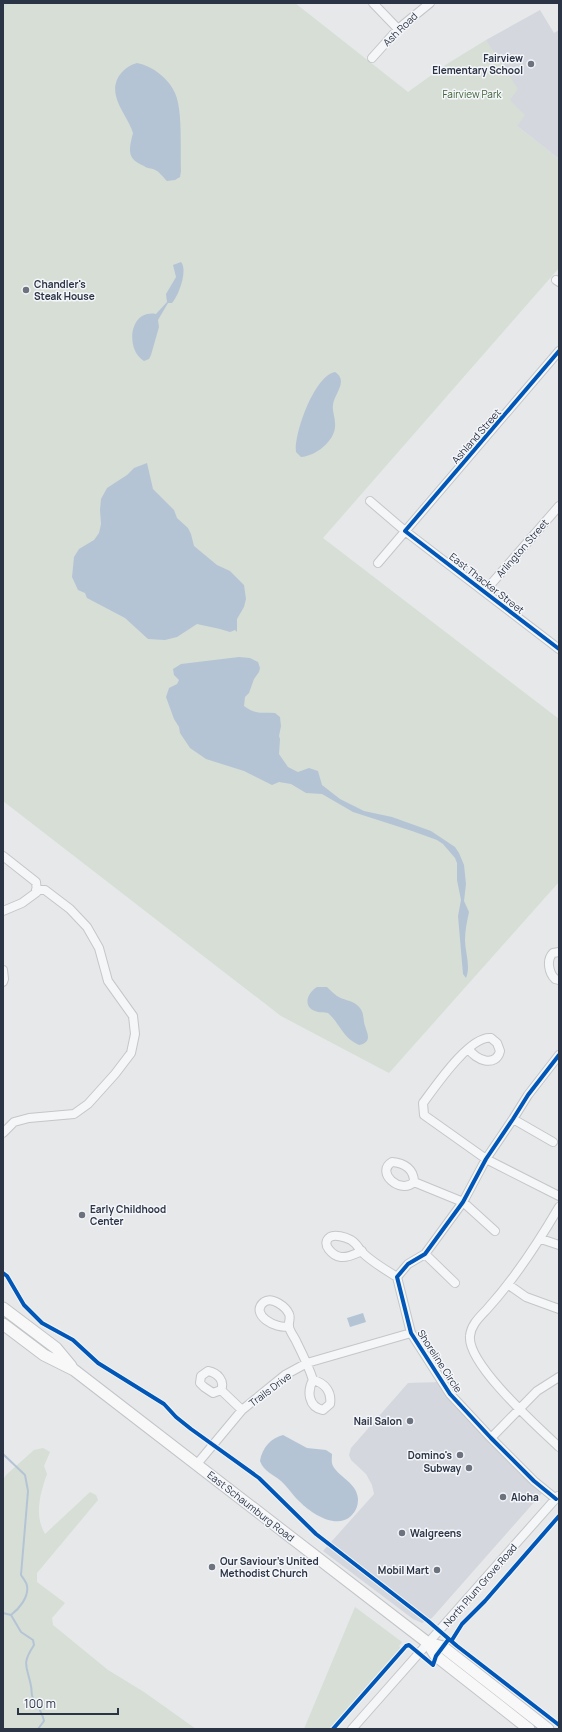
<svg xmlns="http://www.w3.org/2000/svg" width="562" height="1732" font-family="Manrope,sans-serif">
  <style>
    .built { fill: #d4d7dd }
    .green { fill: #d6ded6 }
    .water { fill: #b4c4d5 }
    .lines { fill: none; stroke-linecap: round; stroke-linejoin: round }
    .stream { stroke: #b4c4d5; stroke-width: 2 }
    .minor-casing { stroke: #c4c6c8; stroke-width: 10 }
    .major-casing { stroke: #c2c5c8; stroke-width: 13 }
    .minor { stroke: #f5f6f7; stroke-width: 8 }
    .major { stroke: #f8f8f8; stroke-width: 11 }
    .cycleway-casing { stroke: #f4f6f9; stroke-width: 6 }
    .cycleway { stroke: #0057b8; stroke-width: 4 }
    .poi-dot { fill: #6c737f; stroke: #f4f6f9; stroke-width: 1.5 }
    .labels { text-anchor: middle; stroke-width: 3; stroke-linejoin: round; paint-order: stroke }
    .street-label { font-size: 10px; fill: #2b3445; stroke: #f4f6f9 }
    .poi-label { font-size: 10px; font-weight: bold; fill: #2b3445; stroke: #f4f6f9; text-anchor: end }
    .park-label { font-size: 10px; fill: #3f6138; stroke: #f4f6f9 }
  </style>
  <rect width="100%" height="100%" fill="#e6e8ea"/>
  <path class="built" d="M540 10 554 33 559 30V159L517 126 510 100 486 40Z
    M441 1382 544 1491 432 1618 422 1623 413 1619 323 1551 374 1494 372 1485 366 1474 351 1460 349 1455 351 1448 408 1383Z"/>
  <path class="green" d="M3 3H295L408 92 447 64 486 40 518 89 510 100 525 115 517 126 559 159V268L323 538 559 719V882L389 1073 281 1016 3 801Z
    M43 1448 50 1452 44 1466 47 1474C40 1494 34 1515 45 1534L90 1492 96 1495 98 1500 37 1573V1582L65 1603 52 1618 53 1625 108 1670 144 1692 196 1729H3V1480L6 1475 34 1450Z
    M355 1607 402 1642 399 1646 402 1649 331 1729H304Z"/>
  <path class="water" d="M137 63C153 66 169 79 175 93 183 110 180 151 181 171L180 177 175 180 167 181C162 176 159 171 153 169 150 168 146 168 144 166 126 159 129 149 133 133 129 120 119 109 116 96 112 80 123 67 137 63Z
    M181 262C188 270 179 295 172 303H168L158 320 159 327 151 355 149 359 144 361C125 350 129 309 156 314L167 302 166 294 176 277 173 265Z
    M335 372C349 381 334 394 333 405 332 411 335 417 335 423 337 440 316 456 301 457L296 452C294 434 314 376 335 372Z
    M147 463 153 489 174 510 177 518 188 528 191 534 194 546 217 565 230 571 244 585 246 599 244 607 237 619V632L235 630 230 632 220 629 197 624 177 637 165 640 148 639 125 618 87 598 85 593 78 590 72 577 74 557 79 549 94 540 99 533 101 524 100 510 101 499 107 488 127 475 134 468Z
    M239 657 250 658 258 662 260 668 259 672 254 679 249 693 245 697 244 706C256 715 262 712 275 713L280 717 281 726 279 736 280 739 279 754 288 767 298 772 309 768 318 771 322 785 340 799 364 811 392 817 431 831 455 847 459 853 464 865 466 884 464 901 469 912C467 921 465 931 465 940 465 952 471 966 466 978L463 974 458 916 461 900 457 880V863L455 858 443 844 437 840 412 831 353 812 322 794 306 793 291 784 279 782 272 785 244 771 206 759 190 748 180 733 179 727 174 719 166 697 169 688 177 684 179 680 174 675 173 669 181 664Z
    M317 987H327C330 990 333 993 337 996 343 1000 351 1000 357 1005 363 1010 363 1014 364 1022 365 1030 375 1042 359 1045 342 1037 341 1025 328 1013 324 1012 319 1013 315 1011 302 1006 308 992 317 987Z
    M363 1313 366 1322 350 1327 347 1318Z
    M283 1435 307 1448 326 1450 332 1454C332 1458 331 1462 333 1466 340 1478 357 1483 358 1499 358 1506 356 1511 351 1516 336 1530 311 1513 300 1502 293 1496 288 1487 281 1481 273 1474 264 1472 260 1461 262 1448 271 1438 283 1435Z"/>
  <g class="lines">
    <path class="stream" d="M3 1454 25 1475 28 1491 21 1575C23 1578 27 1583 27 1586 29 1597 19 1609 11 1615
      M3 1613 11 1615 21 1632 33 1640 34 1645C21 1665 27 1665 31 1686 32 1690 31 1695 33 1698 37 1706 42 1711 44 1721L38 1729"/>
    <g class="minor-casing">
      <path id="minor" d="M373 3 398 29
        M372 58 398 29 430 3
        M556 280 559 282
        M370 501 405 531 559 649
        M378 563 559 351
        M485 591 559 506
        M3 856 36 882 37 892 22 903 3 911
        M559 952 553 953C546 960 549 973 555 979L559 980
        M3 970 4 979 3 982
        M469 1049C475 1060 496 1068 500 1051L497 1043 491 1038C470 1035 435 1087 423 1103L424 1115 486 1159 559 1196
        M513 1119 553 1142
        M3 1133 14 1122 29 1118 74 1114 88 1104 115 1074 131 1053 135 1034 133 1016 108 981 99 948 87 927 70 909 45 890H36
        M392 1162C404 1163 414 1169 414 1182 400 1195 375 1172 392 1162Z
        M414 1182 463 1202 495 1231
        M559 1207C538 1243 516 1277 488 1308 481 1316 471 1324 470 1336 467 1364 538 1427 559 1447
        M541 1239 559 1245
        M362 1251C355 1254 348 1258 341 1257 333 1256 320 1244 330 1237 335 1234 345 1237 351 1240 356 1243 358 1247 361 1251 370 1261 386 1270 397 1277
        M425 1254 455 1283
        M509 1285 526 1297 559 1309
        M289 1326C276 1330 249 1314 264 1302 272 1296 286 1307 289 1314 291 1318 288 1323 289 1327 290 1332 295 1338 297 1343 303 1355 309 1367 313 1380 307 1391 308 1407 323 1410L330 1404C332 1392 325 1383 313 1380
        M208 1371C218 1373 225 1381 221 1390L213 1393 204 1387 200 1383 201 1376Z
        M221 1390 242 1410
        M491 1438 537 1391 559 1377
        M197 1464 242 1410 285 1375 307 1363 411 1333
        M556 1499 534 1481 491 1438 450 1394 411 1333 397 1277 408 1264 425 1254 463 1202 486 1159 513 1119 528 1095 559 1055
        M352 1729 558 1496"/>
    </g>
    <g class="major-casing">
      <path id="major" d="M3 1308 56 1348 71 1366
        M3 1324 44 1355 74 1370 428 1643 436 1656 529 1729
        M428 1643 443 1647 548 1729"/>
    </g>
    <use href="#minor" class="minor"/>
    <use href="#major" class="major"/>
    <g class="cycleway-casing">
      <path id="cycleway" d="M559 351 405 531 559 649
        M3 1273 7 1276 24 1305 42 1323 73 1340 98 1363 164 1404 176 1417 191 1429 259 1478 316 1534 428 1621 457 1646 559 1725
        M556 1499 534 1481 491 1438 450 1394 411 1333 397 1277 408 1264 425 1254 463 1202 486 1159 513 1119 528 1095 559 1055
        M333 1729 406 1646 409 1645 433 1665 436 1656 448 1640H452L462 1624 485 1601 559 1516"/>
    </g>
    <use href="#cycleway" class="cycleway"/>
  </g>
  <g class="poi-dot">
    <circle cx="531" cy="64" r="4"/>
    <circle cx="26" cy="290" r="4"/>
    <circle cx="82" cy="1215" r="4"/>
    <circle cx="410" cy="1421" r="4"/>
    <circle cx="460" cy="1455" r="4"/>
    <circle cx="469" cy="1468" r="4"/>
    <circle cx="503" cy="1497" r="4"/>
    <circle cx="402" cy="1533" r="4"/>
    <circle cx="212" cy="1567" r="4"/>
    <circle cx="437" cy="1570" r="4"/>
  </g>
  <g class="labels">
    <g class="street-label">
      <text transform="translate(400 29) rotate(-44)" y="4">Ash Road</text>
      <text transform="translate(476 436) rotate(-49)" y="4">Ashland Street</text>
      <text transform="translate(522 548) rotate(-49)" y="4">Arlington Street</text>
      <text transform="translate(487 583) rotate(38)" y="4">East Thacker Street</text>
      <text transform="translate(440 1361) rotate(57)" y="4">Shoreline Circle</text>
      <text transform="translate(270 1389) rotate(-37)" y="4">Trails Drive</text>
      <text transform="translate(251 1506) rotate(38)" y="4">East Schaumburg Road</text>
      <text transform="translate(480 1585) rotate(-49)" y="4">North Plum Grove Road</text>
    </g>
    <g class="poi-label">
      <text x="523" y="62">Fairview<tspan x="523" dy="12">Elementary School</tspan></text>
      <text x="34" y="288" text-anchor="start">Chandler's<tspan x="34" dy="12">Steak House</tspan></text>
      <text x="90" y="1213" text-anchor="start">Early Childhood<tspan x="90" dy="12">Center</tspan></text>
      <text x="402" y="1425">Nail Salon</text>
      <text x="452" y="1459">Domino's</text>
      <text x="461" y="1472">Subway</text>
      <text x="511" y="1501" text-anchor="start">Aloha</text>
      <text x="410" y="1537" text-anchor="start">Walgreens</text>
      <text x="220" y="1565" text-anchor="start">Our Saviour's United<tspan x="220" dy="12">Methodist Church</tspan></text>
      <text x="429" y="1574">Mobil Mart</text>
    </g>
    <g class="park-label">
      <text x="472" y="98">Fairview Park</text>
    </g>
  </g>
  <rect width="562" height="1732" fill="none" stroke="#2b3445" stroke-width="8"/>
  <path d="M18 1708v6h100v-6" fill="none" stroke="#2b3445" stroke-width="2"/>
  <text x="24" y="1708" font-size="12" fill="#2b3445" stroke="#f4f6f9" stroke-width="3" paint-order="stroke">100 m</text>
</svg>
